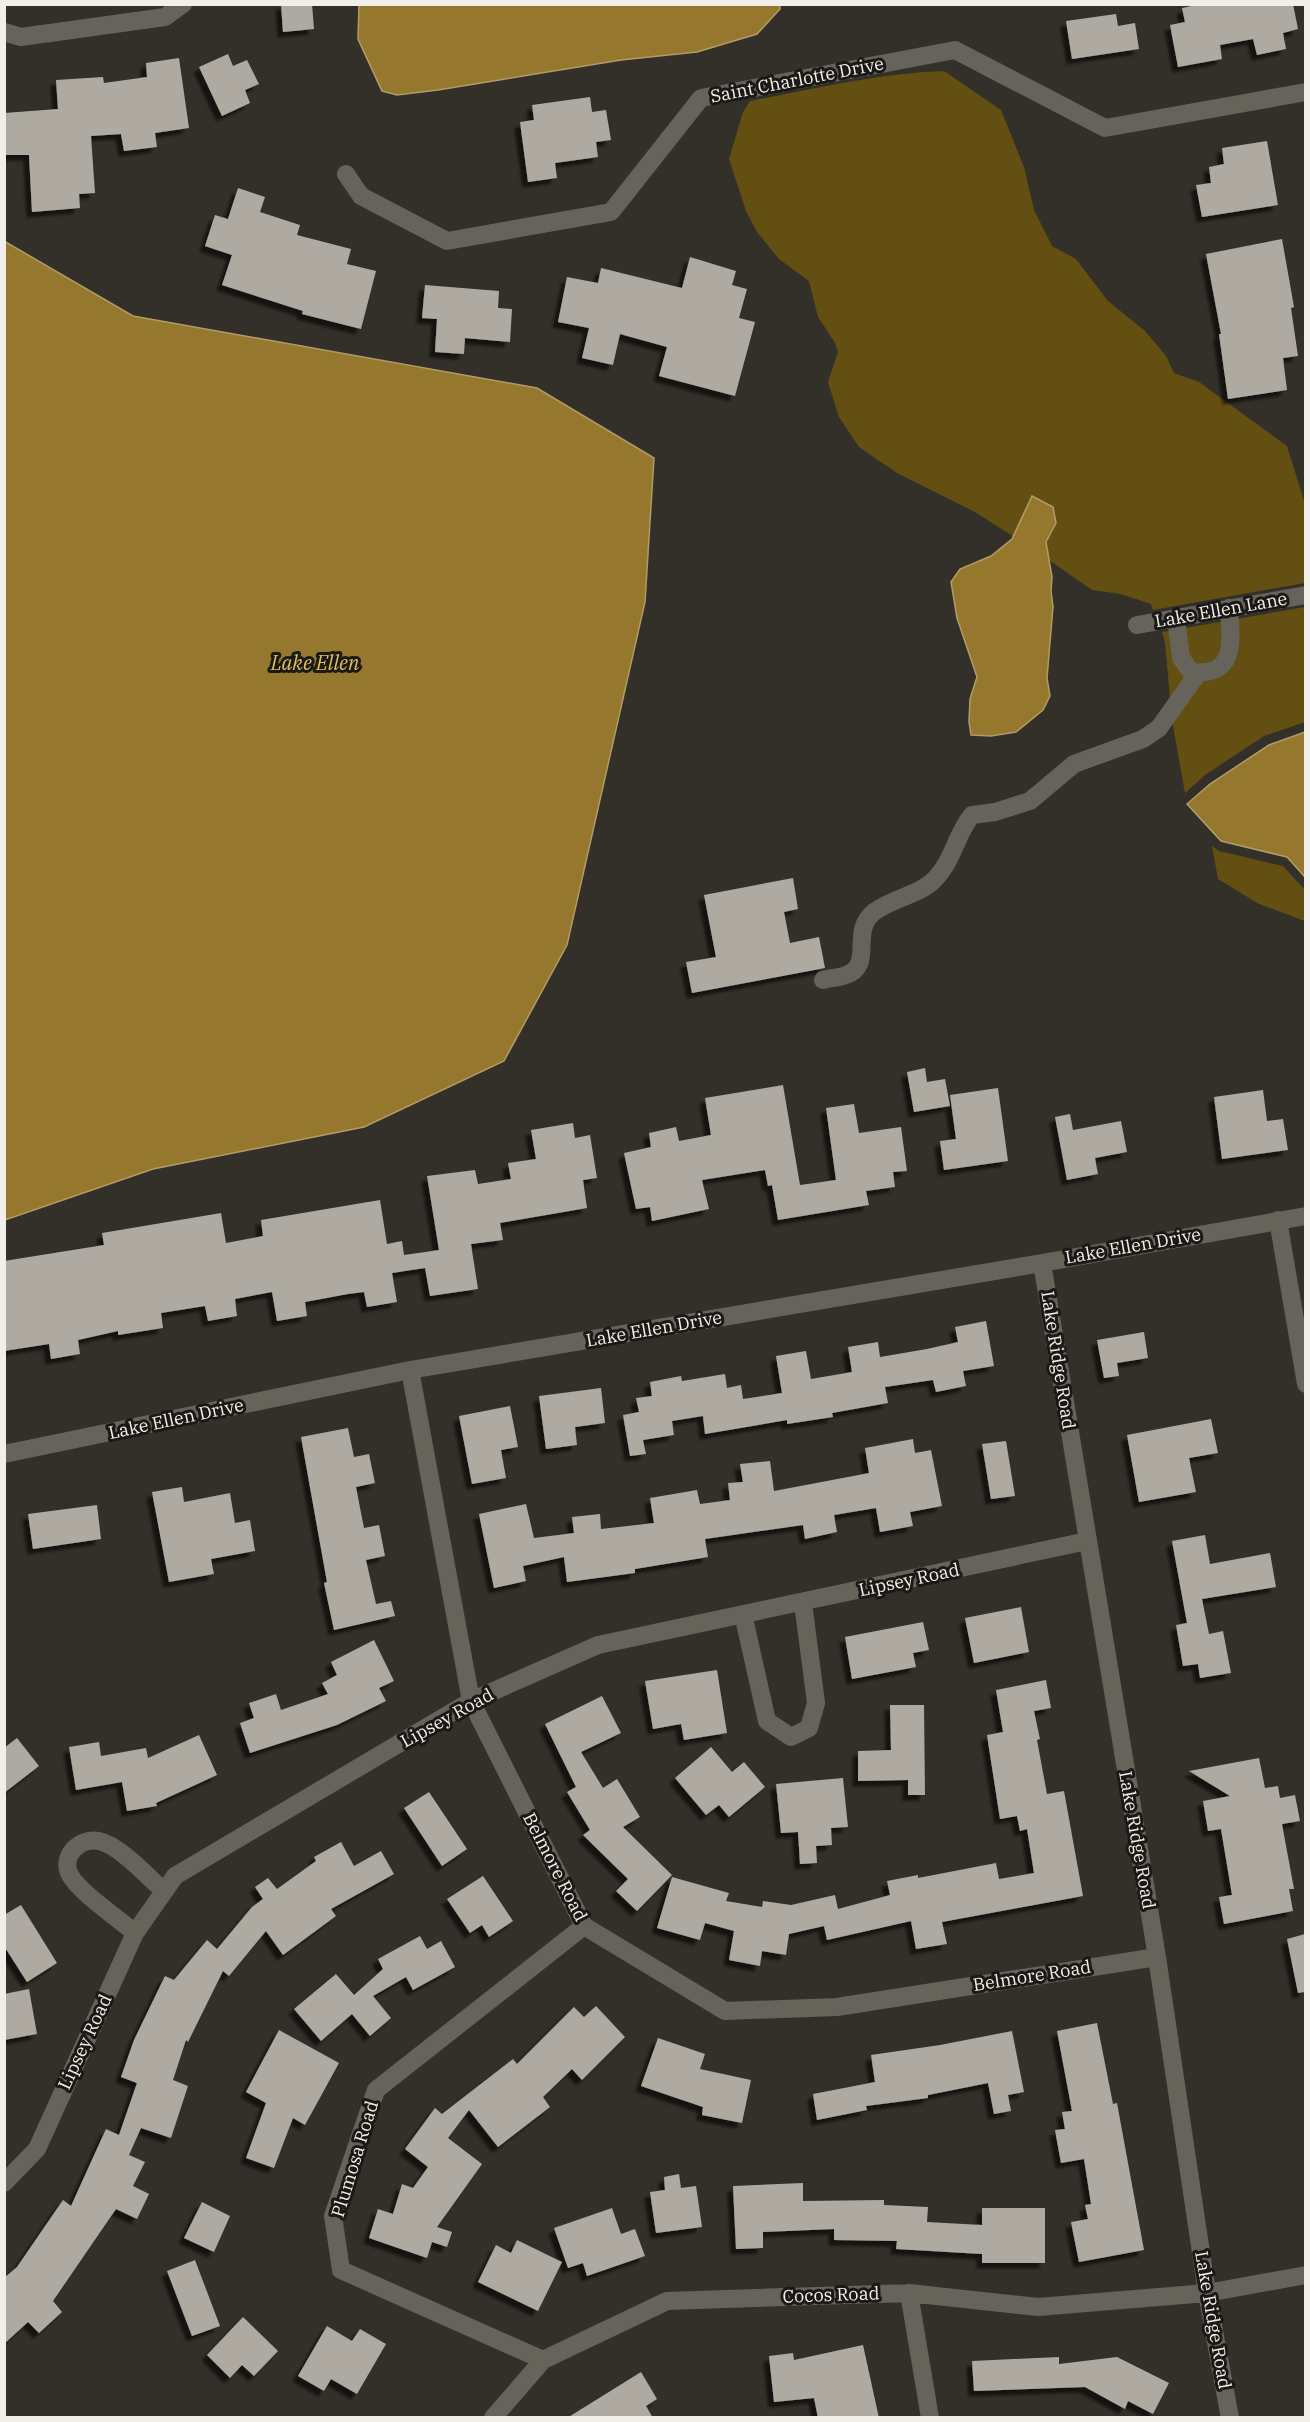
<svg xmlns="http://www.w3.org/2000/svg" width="1310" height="2422" font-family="'IBM Plex Serif',serif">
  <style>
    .green { fill: #644f13 }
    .water { fill: #95782d; stroke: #b19c66; stroke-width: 1.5 }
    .building { fill: #aeaaa2; filter: url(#shadow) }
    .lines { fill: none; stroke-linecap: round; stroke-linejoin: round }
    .minor { stroke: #66635b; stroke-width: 18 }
    .labels { text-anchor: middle; stroke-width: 6; stroke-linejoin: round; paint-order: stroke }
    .street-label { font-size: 18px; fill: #f1efea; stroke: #1a1915 }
    .water-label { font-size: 20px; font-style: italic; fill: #e6be57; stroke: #1a1915 }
  </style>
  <defs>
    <filter id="shadow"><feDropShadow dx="-5.5" dy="5.5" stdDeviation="1.5" flood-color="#0009"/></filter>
  </defs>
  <rect width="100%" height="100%" fill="#33302a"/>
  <path class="green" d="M944 71 1001 110 1024 167 1034 210 1052 246 1076 259 1108 301 1145 331 1166 356 1174 373 1199 382 1287 446 1305 504V583L1153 610 1151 604 1121 594 1092 590 1049 560 1046 542 1056 523 1032 496 1014 537 975 512 897 473 859 447 839 417 828 382 838 352 835 343 818 317 809 281 779 259 757 232 746 211 729 159 743 112 750 101C814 89 879 73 944 71Z
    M1305 607V722L1264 736 1205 775 1185 793 1172 720 1165 642 1162 632Z
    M1212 846 1219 851 1283 866 1305 890V921L1259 904 1218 879Z"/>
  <path class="water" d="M359 5V4L780 5V9L757 34 697 52 621 60 438 90 397 95 382 91 358 39Z
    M4 241 133 316 537 388 654 458 645 602 567 945 504 1061 364 1127 153 1169 5 1220Z
    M1032 496 1053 507 1056 523 1046 542 1052 577 1051 591 1053 607 1047 678 1050 696 1043 710 1016 732 991 736 971 735 969 722 970 699 977 677 957 618 951 582 960 569 991 556 1012 539Z
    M1305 732H1306L1305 877 1287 857 1221 841 1187 804 1210 784 1269 745Z"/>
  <path class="building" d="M281 4H312L314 29 283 32Z
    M1201 4H1293L1298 29 1283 33 1286 49 1257 55 1253 39 1220 45 1222 59 1178 67 1170 25 1185 22 1182 8Z
    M1116 14 1118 26 1135 23 1139 49 1072 59 1066 21Z
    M228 54 233 66 247 60 259 84 245 90 250 103 222 116 199 67Z
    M179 58 189 128 155 133 157 147 124 151 121 134 91 136 95 193 79 194 80 208 32 212 29 155H4V113L58 109 56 80 103 77 104 83 147 77 146 63Z
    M590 97 592 112 606 110 611 140 596 142 598 157 555 163 557 178 528 182 520 122 534 120 532 105Z
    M1267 141 1278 205 1202 217 1196 185 1211 183 1209 167 1224 164 1222 148Z
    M238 188 265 197 260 212 300 225 297 235 351 249 347 264 376 271 361 329 302 314 303 311 222 285 232 255 205 246 215 215 228 219Z
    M1282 239 1294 307 1291 308 1298 356 1283 358 1287 390 1228 399 1219 334H1221L1206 254Z
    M690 257 736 271 732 285 747 289 739 318 755 322 735 396 659 376 667 347 620 334 613 365 582 358 589 328 558 322 567 277 598 283 601 268 682 288Z
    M425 285 499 291 498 308 512 309 510 342 465 338 464 354 435 352 437 319 422 318Z
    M793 878 798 909 784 912 790 943 819 937 825 968 692 993 686 962 716 957 704 895Z
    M925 1068 927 1082 945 1079 950 1106 914 1112 907 1072Z
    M783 1085 800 1185 836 1180 826 1108 854 1104 859 1133 901 1127 907 1171 893 1172 895 1187 866 1191 869 1205 778 1220 772 1185 768 1186 765 1170 702 1180 709 1209 652 1221 650 1207 636 1209 624 1153 651 1147 649 1133 676 1127 679 1141 711 1135 705 1098Z
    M998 1088 1008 1161 944 1170 940 1141 956 1139 950 1095Z
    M1263 1090 1267 1121 1283 1119 1288 1150 1222 1159 1214 1097Z
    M1070 1114 1073 1130 1121 1121 1127 1152 1095 1158 1098 1174 1067 1180 1055 1117Z
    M573 1123 575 1138 590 1135 597 1178 583 1180 587 1208 500 1223 503 1240 471 1244 478 1289 430 1296 425 1268 392 1273 397 1302 367 1307 364 1292 348 1294 305 1302 307 1316 277 1321 272 1292 235 1299 237 1316 208 1321 205 1306 161 1313 163 1328 118 1335V1331L78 1340 80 1354 51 1359 49 1344 4 1351V1261L104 1245 102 1233 221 1213 226 1243 263 1236 261 1220 380 1200 387 1244 402 1241 404 1255 439 1250 427 1176 475 1170 478 1184 511 1179 508 1163 536 1159 531 1130Z
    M986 1321 994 1366 963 1371 966 1386 936 1392 933 1380 885 1387 888 1403 832 1413 833 1417 787 1424V1420L705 1434 703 1416 672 1421 674 1435 643 1440 646 1454 630 1456 623 1415 639 1412 636 1398 652 1396 650 1382 681 1376 682 1381 725 1374 727 1388 741 1385 743 1399 782 1393 776 1356 806 1351 811 1379 852 1372 848 1347 878 1342 880 1357 927 1349 958 1342 955 1327Z
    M1144 1332 1148 1358 1117 1363 1119 1376 1104 1378 1097 1340Z
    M601 1388 605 1423 575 1427 577 1445 546 1449 539 1396Z
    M510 1406 518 1447 501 1450 506 1478 472 1484 459 1416Z
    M1211 1419 1218 1453 1189 1458 1196 1492 1139 1502 1127 1435Z
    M348 1428 354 1457 369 1454 375 1483 356 1487 364 1528 379 1525 385 1556 366 1560 376 1604 391 1601 395 1616 334 1630 324 1583 327 1582 301 1437Z
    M913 1439 915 1453 931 1450 942 1506 910 1512 913 1526 880 1532 876 1508 834 1515 837 1532 805 1539 803 1525 705 1539 708 1557 635 1569V1573L567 1582 564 1557 523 1566 526 1581 494 1588 479 1514 526 1504 534 1538 574 1533 572 1517 600 1514 601 1529 654 1523 650 1498 697 1490 700 1504 730 1500 728 1483 743 1482 740 1464 770 1461 774 1491 869 1473 865 1448Z
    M1006 1441 1015 1496 991 1499 982 1444Z
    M182 1487 184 1502 230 1493 235 1523 250 1520 255 1551 211 1559 214 1574 169 1582 152 1492Z
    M97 1505 101 1539 33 1549 28 1514Z
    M1205 1535 1210 1564 1270 1553 1276 1587 1202 1599 1209 1634 1223 1631 1231 1673 1200 1678 1198 1664 1183 1666 1176 1625 1187 1623 1172 1541Z
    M1021 1607 1029 1652 974 1663 965 1618Z
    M923 1622 929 1650 913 1653 916 1667 852 1679 845 1637Z
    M374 1640 394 1681 379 1688 386 1701 337 1725 250 1753 240 1723 254 1718 249 1703 276 1694 281 1710 328 1694 322 1683 337 1675 331 1662Z
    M717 1670 727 1733 684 1740 681 1724 653 1729 645 1681Z
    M1046 1680 1051 1708 1034 1711 1040 1739 1037 1740 1047 1794 1064 1791 1083 1896 942 1922 947 1944 916 1949 911 1921 827 1940 824 1926 789 1934 786 1955 762 1951 760 1966 729 1960 734 1931 705 1923 700 1940 657 1928 672 1877 729 1893 726 1901 762 1907 763 1901 791 1905 835 1895 838 1909 890 1895 887 1881 918 1875V1878L996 1863 999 1879 1034 1873 1027 1829 1020 1831 1017 1816 1000 1819 987 1735 1003 1732 996 1690Z
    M602 1696 621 1733 581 1752 603 1788 617 1779 640 1817 623 1827 672 1875 637 1911 616 1891 628 1879 583 1835 590 1830 567 1792 576 1787 545 1724Z
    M890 1705H924L925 1795H908V1780L858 1781V1751L891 1750Z
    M199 1735 217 1775 156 1803 157 1806 127 1811 122 1782 76 1790 69 1747 99 1742 101 1756 146 1748 148 1758Z
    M17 1738 39 1766 4 1793V1748Z
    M711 1747 732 1772 744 1762 765 1787 729 1817 719 1805 706 1815 675 1778Z
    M1259 1758 1265 1788 1278 1786 1280 1798 1295 1795 1300 1821 1282 1824 1294 1889H1289L1293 1911 1224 1924 1219 1897 1232 1895 1221 1829 1208 1831 1203 1801 1230 1796 1189 1771Z
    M843 1778 848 1827 831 1828 832 1845 816 1846 817 1863 800 1864 798 1832 781 1833 776 1784Z
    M429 1792 467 1849 442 1866 404 1808Z
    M341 1842 354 1866 381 1851 394 1874 331 1909 336 1916 283 1955 266 1931 229 1976 223 1971 188 2042 186 2040 173 2080 188 2086 171 2138 141 2128 129 2155 145 2162 133 2186 149 2194 137 2219 116 2209 53 2301 62 2312 39 2333 28 2322 4 2344V2278L17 2267 63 2200 71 2206 106 2129 119 2135 137 2083 121 2077 134 2040 165 1976 174 1980 207 1940 217 1949 252 1907 263 1899 255 1887 268 1878 277 1889 316 1861 314 1857Z
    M483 1876 513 1921 489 1937 482 1925 470 1933 447 1899Z
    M21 1905 57 1963 27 1982 4 1946V1915Z
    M1305 1934V1992L1298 1993 1287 1939Z
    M420 1936 427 1949 441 1941 455 1967 413 1990 406 1977 373 1996 391 2018 370 2036 352 2014 321 2041 294 2009 336 1974 354 1995 383 1969 378 1959Z
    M29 1989 37 2034 4 2040V1994Z
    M596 2006 625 2037 582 2080 572 2069 543 2097 550 2107 498 2147 469 2110 448 2138 482 2164 437 2227 452 2232 447 2247 432 2242 427 2258 369 2238 378 2209 393 2214 402 2184 413 2188 428 2167 405 2149 435 2108 442 2114 513 2059 517 2064 574 2007 584 2017Z
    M1097 2023 1113 2104 1117 2103 1144 2250 1079 2262 1071 2222 1088 2219 1085 2205 1091 2204 1084 2159 1061 2163 1055 2130 1065 2129 1062 2112 1072 2111 1057 2031Z
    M279 2030 339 2063 305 2125 293 2118 274 2168 246 2158 266 2103 246 2092Z
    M1012 2031 1024 2092 1008 2095 1011 2111 994 2114 988 2083 928 2095V2098L866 2106 867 2110 817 2120 813 2094 875 2082 871 2055 940 2045Z
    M658 2038 705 2054 700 2069 751 2080 742 2123 702 2115 703 2107 641 2086Z
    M679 2174 681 2188 696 2186 702 2227 656 2233 650 2192 665 2190 664 2177Z
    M803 2183V2201L884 2200V2205L928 2207 927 2222 982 2225V2208H1045V2263H982V2254L896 2249 897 2241 834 2240V2229L763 2232V2248L736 2249 733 2186Z
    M202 2202 230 2216 214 2252 184 2238Z
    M612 2208 621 2234 635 2229 645 2256 587 2276 583 2263 568 2268 554 2228Z
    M517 2240 562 2262 538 2311 478 2282 496 2245 511 2253Z
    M195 2260 220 2326 192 2336 167 2271Z
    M243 2317 278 2351 254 2376 242 2365 230 2378 207 2355Z
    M327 2326 352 2341 360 2329 386 2344 357 2394 331 2379 324 2391 298 2376Z
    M863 2345 879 2418H818L814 2398 774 2402 769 2356 793 2353 794 2360Z
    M1059 2357V2364L1117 2357 1169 2383 1153 2414 1128 2401 1125 2409 1085 2387 974 2391 972 2361Z
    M641 2372 657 2399 646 2406 653 2418H567Z"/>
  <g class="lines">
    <path class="minor" d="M4 32 21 37 165 17 183 4
      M346 174 361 196 447 241 611 212 701 98 955 50 1105 128 1306 92
      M1176 618 1181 658 1191 672C1237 677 1231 641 1229 608
      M1137 625 1306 595
      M823 980C830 978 839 978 846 975 875 965 849 932 874 912 892 898 920 895 935 879 953 861 956 834 972 815L995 812 1030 801 1074 764 1143 739 1159 728 1198 673
      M1278 1220 1306 1384
      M1042 1263 1157 1957 1207 2293 1230 2418
      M410 1370 471 1701 584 1926 725 2011 837 2007 1157 1957
      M4 1454 410 1370 1042 1263 1306 1216
      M743 1614 767 1721 791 1737 809 1728 816 1703 803 1603
      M135 1933C118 1918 80 1893 70 1875 60 1856 80 1837 99 1841 119 1845 148 1877 164 1891
      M4 2183 37 2149 135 1933 175 1876 471 1701 598 1645 1087 1541
      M909 2293 930 2418
      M543 2360 341 2270 333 2216 376 2090 584 1926
      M493 2418 543 2360 667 2301 909 2293 1038 2307 1207 2293 1306 2275"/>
  </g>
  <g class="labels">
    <g class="street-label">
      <text transform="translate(797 80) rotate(-11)" y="6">Saint Charlotte Drive</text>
      <text transform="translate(1221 610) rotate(-10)" y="6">Lake Ellen Lane</text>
      <text transform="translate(1133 1246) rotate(-10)" y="6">Lake Ellen Drive</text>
      <text transform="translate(654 1329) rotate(-10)" y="6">Lake Ellen Drive</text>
      <text transform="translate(1058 1360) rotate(81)" y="6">Lake Ridge Road</text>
      <text transform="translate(176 1419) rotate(-12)" y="6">Lake Ellen Drive</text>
      <text transform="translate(909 1580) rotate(-12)" y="6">Lipsey Road</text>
      <text transform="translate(447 1718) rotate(-29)" y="6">Lipsey Road</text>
      <text transform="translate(1137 1840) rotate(80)" y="6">Lake Ridge Road</text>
      <text transform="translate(555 1867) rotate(63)" y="6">Belmore Road</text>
      <text transform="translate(1032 1976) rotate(-9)" y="6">Belmore Road</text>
      <text transform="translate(85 2042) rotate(-65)" y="6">Lipsey Road</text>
      <text transform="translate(355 2159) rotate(-73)" y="6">Plumosa Road</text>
      <text transform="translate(831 2295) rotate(-2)" y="6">Cocos Road</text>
      <text transform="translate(1213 2320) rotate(80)" y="6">Lake Ridge Road</text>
    </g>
    <g class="water-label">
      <text x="315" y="670">Lake Ellen</text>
    </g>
  </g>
  <rect width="1310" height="2422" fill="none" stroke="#f1efea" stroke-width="12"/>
</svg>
